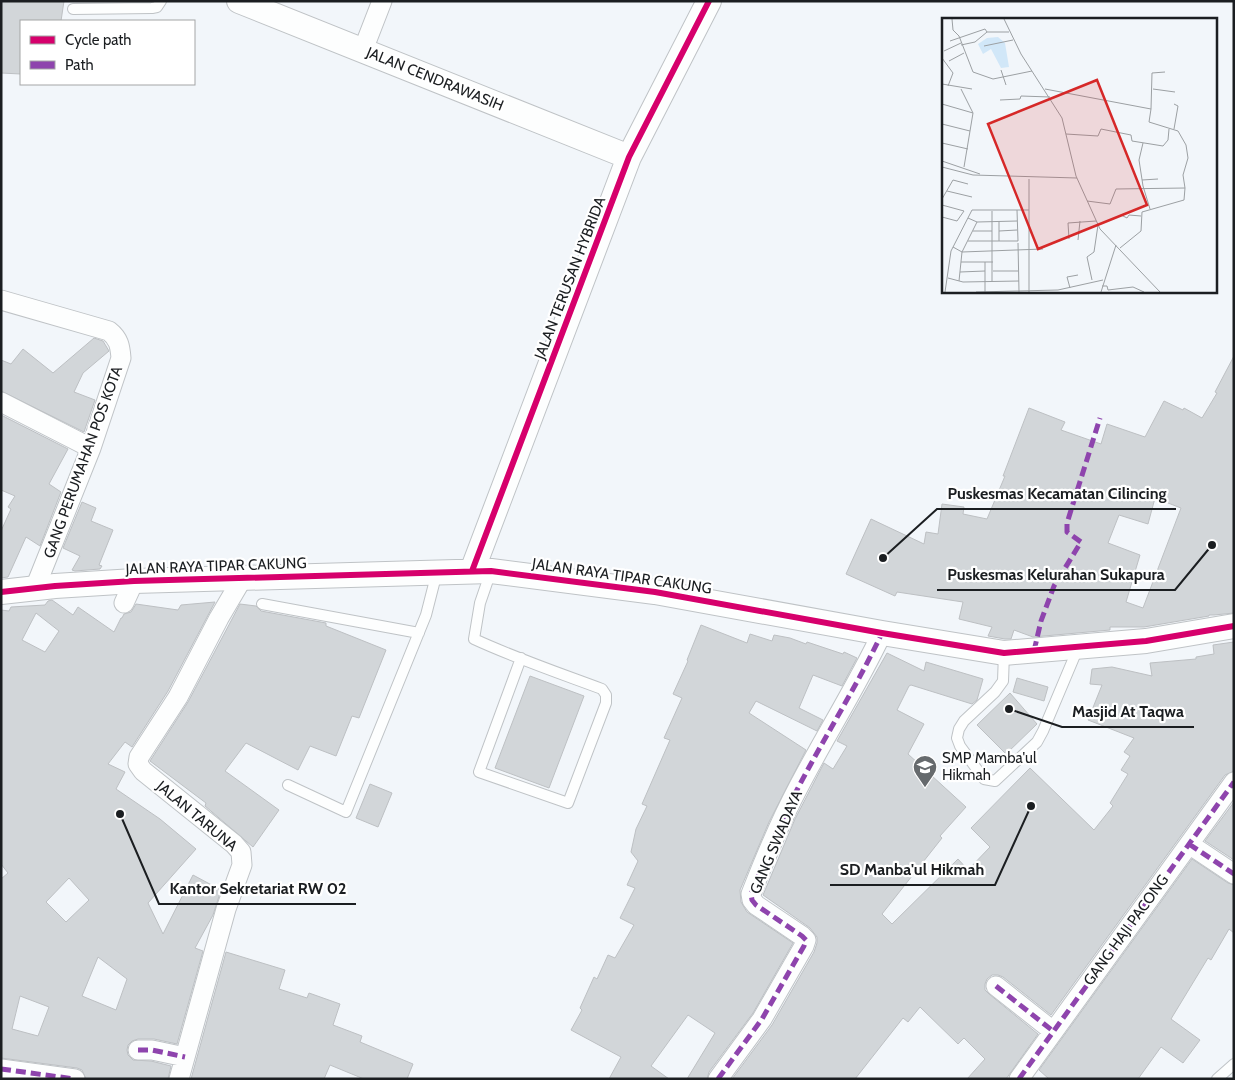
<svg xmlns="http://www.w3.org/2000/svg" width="1235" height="1080" font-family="Cabin,sans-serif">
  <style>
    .building { fill: #d2d6d9; stroke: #bdc0c3; fill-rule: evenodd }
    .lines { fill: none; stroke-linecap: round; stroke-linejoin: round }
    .service-casing { stroke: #bfc3c6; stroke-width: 12 }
    .minor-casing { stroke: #bfc3c6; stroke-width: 21 }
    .tertiary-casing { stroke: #bfc3c6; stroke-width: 26 }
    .service { stroke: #fdfefe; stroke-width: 10 }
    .minor { stroke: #fdfefe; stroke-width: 19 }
    .tertiary { stroke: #fdfefe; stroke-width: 24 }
    .quiet { stroke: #8e44ad; stroke-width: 5; stroke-dasharray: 10 5; stroke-linecap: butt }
    .cycleway-casing { stroke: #fff; stroke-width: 9 }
    .cycleway { stroke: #d6006c; stroke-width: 6 }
    .labels { text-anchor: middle; stroke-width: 4.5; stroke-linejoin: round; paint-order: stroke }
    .street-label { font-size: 15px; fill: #1b1e21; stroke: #fff }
    .poi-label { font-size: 15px; fill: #1b1e21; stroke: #fff; text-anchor: start }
    .inset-road { fill: none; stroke: #9ca0a3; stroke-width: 1 }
    .view { fill: #d62828; fill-opacity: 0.15; stroke: #d62828; stroke-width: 2.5 }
    .inset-edge { fill: none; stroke: #1b1e21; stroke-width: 2.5 }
    .leader { fill: none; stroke: #1b1e21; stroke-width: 2 }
    .callout-dot { fill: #1b1e21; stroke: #fff; stroke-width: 2 }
    .callout-label { font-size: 16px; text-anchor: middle; font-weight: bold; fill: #1b1e21; stroke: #fff; stroke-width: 4.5; stroke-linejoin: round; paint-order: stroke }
  </style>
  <rect width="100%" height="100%" fill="#f2f6fa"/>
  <path class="building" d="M1 1H64L61 21H21V74L1 73Z
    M94 338 103 341 109 351 83 373 74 392 95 400 84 432 1 391V360L11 364 23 349 53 373Z
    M1234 356V613L1214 615H1209V616L1144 627H1110V630L1033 637 1014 630 1011 639H1005L988 636 992 627 959 619 963 602 897 592 895 596 846 574 871 519 924 544 926 532 938 534 942 504 964 507 963 514 987 519 1005 476H1003L1029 408 1065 422 1061 430 1101 444 1107 424 1145 437 1164 401 1183 410 1184 408 1202 418 1217 393 1215 392ZM1155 498 1181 508 1143 608 1126 602 1140 555 1108 543 1119 515 1148 524Z
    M1 415 68 449 49 484 61 492 40 546 26 537 8 577 1 578V531L11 509 8 507 15 496 1 490Z
    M82 502 96 508 91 521 113 530 99 565 102 566 100 569 75 571 72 570 80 556 63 548Z
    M52 600 73 615 78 607 114 632 121 618H122L124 614 131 612 136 604 178 610 181 605 215 602 168 691 132 747 125 742 108 764 125 772 116 789 160 819 196 849 148 903 163 934 193 875 221 890 213 915 195 948 203 951 177 1044 154 1039H138L132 1041 128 1045 127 1050 128 1055 133 1060 151 1061 171 1066 168 1079H86L82 1070 77 1068 1 1058V879L8 873 1 864V610L9 611 11 607 45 605 48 601ZM36 613 59 631 45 652 22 640ZM69 878 89 900 66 922 46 902ZM98 957 127 979 116 1010 82 996ZM20 996 49 1007 38 1036 12 1029Z
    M240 604 256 606 261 611 326 623V626L386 650 359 718 352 716 336 756 310 746 298 770 246 743 225 771 279 810 253 847 205 806 206 803 150 761 188 702Z
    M701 625 747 643 750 634 772 641 774 635 790 638 806 644 807 642 843 654 844 652 857 658 842 686 813 675 799 708 823 720 817 731 756 701 749 713 806 750 769 822 740 890 741 902 747 912 793 943 753 1013 709 1072 707 1079H687L715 1033 688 1015 651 1066 669 1079H609L621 1057 571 1030 582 1010 580 1008 594 977 597 979 608 955 615 958 634 925 620 918 635 888 627 885 638 861 631 852 636 829 647 806 642 804 670 740 664 738 682 698 673 694 688 661 687 660Z
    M1234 642V771L1225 775 1051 1015 1003 977 998 975H992L987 979 985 984V990L989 994 1038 1034 1006 1079H967L985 1059 964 1038 958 1044 920 1007 908 1022 903 1018 855 1079H732L772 1025 814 952 817 943V937L810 928 763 895 795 819 824 763 833 769 847 746 837 741 887 653 924 671 926 662 983 679 977 700 972 704 911 685 909 686 897 710 924 724 908 754 966 807 940 836 942 838 882 914 892 924 958 859 968 870 990 847 971 828 1030 768 1094 830 1113 806 1110 803 1128 774 1121 770 1130 756 1124 752 1134 738 1088 720 1102 685 1090 684 1092 669 1112 667 1152 676 1150 663 1196 659V657L1214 654 1213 645Z
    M530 676 584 696 549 788 495 768Z
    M1017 678 1048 687 1044 701 1013 692Z
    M1010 693 1037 724 1006 754 977 725Z
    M370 784 392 793 378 827 356 818Z
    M1234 802V860L1205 841Z
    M1192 859 1228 883 1234 885V933L1229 929 1211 960 1208 958 1171 1019 1200 1040 1183 1063 1161 1047 1138 1079H1049L1039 1070Z
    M226 952 285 970 279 989 307 998 309 993 340 1004 333 1025 362 1036 360 1042 413 1064 407 1079H364L330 1065 324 1079H191Z"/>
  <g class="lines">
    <g class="service-casing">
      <path id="service" d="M73 9 152 8 157 7 161 1
        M491 571 480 603 474 639C515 658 559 673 602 689L606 695V703L568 803 479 772 521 658
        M262 604 419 633
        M1004 653 1003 681 995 692 964 721 959 729 957 738 960 746 984 779 995 781 1037 742 1043 731 1078 648
        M288 785 346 812 426 615 437 572
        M1217 1079 1234 1064"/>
    </g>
    <g class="minor-casing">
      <path id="minor" d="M363 50 382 1
        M1 300 109 331C119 339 120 346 121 358L91 448 35 588
        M1 402 91 448
        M124 603 134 581
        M1189 844 1234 874
        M996 986 1053 1031
        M138 1050H152L185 1057
        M1 1069 75 1079
        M179 1079 226 909 242 865 241 852 234 844 143 771 138 764 139 757 178 697 219 618 242 579
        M718 1079 762 1019 804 946 806 940 802 936 756 905 752 900 751 894C765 858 780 822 798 788 825 736 857 686 882 633
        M1019 1079 1234 782"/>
    </g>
    <g class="tertiary-casing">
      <path id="tertiary" d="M239 1 629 157
        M472 571 629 157 709 1
        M1 592 55 586 134 581 491 571 655 592 882 633 1004 653 1146 641 1234 626"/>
    </g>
    <use href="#service" class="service"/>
    <use href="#minor" class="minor"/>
    <use href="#tertiary" class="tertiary"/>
    <path class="quiet" d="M1034 651 1041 621 1054 586 1081 542 1067 532V523L1100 418
      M1189 844 1234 874
      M996 986 1053 1031
      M138 1050H152L185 1057
      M1 1069 75 1079
      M718 1079 762 1019 804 946 806 940 802 936 756 905 752 900 751 894C765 858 780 822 798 788 825 736 857 686 882 633
      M1019 1079 1234 782"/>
    <g class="cycleway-casing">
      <path id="cycleway" d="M472 571 629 157 709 1
        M1 592 55 586 134 581 491 571 655 592 882 633 1004 653 1146 641 1234 626"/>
    </g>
    <use href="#cycleway" class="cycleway"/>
  </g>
  <defs>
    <g id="school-pin" transform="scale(1.25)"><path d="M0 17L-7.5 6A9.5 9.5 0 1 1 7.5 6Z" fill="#666a6d" stroke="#fff"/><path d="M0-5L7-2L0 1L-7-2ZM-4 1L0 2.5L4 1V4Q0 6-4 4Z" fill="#fff"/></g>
  </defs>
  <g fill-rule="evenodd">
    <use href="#school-pin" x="925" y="767"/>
  </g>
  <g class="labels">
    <g class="street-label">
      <text transform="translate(435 79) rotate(22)" y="5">JALAN CENDRAWASIH</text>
      <text transform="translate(570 278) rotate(-69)" y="5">JALAN TERUSAN HYBRIDA</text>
      <text transform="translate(83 462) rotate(-70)" y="5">GANG PERUMAHAN POS KOTA</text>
      <text transform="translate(216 566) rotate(-2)" y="5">JALAN RAYA TIPAR CAKUNG</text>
      <text transform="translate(622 576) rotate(8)" y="5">JALAN RAYA TIPAR CAKUNG</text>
      <text transform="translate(197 816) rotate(40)" y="5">JALAN TARUNA</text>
      <text transform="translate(776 842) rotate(-67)" y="5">GANG SWADAYA</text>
      <text transform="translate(1126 930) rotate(-54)" y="5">GANG HAJI PACONG</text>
    </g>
    <g class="poi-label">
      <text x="942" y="763">SMP Mamba'ul<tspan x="942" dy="17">Hikmah</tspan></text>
    </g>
  </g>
  <g transform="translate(942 18)">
    <rect width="275" height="275" fill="#f2f6fa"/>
    <path d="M56 19 63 25 67 49 59 50 49 31 41 36 36 26 45 20Z" fill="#d1e7f8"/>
    <path class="inset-road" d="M10 1 11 12 17 18 31 54 51 61 90 53M62 1 79 36 120 100 134 158 158 211 218 274M8 23 43 11 45 14M19 27 33 24 45 14H67M42 28 71 22M2 33 19 25M0 40 11 55 6 68M7 43 22 35M59 52 64 67M0 66 30 71M19 71 31 95 22 149M103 71 209 91 207 104 236 113 244 127 246 140 241 157 243 170 174 171 168 186 145 183M211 71 233 74M58 82 78 81 79 78 108 79M0 86 31 95M232 86 236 88 232 111M209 91 210 55 223 54M0 106 28 113M124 116 156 118 159 111 189 117 190 123 221 128 226 122 227 111M0 125 26 131M201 125 197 142 201 168M0 143 38 156M0 149 31 157 135 160M87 161V274M200 162 216 161M201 168 208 191M5 173 30 179M0 181 11 162 26 166M0 187 22 193 15 203 0 199M50 193V263M179 197 185 200 187 197 199 198M26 200 35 204 75 203M31 213H50M57 213 75 212M127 221 126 205 154 203M136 222 138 203M26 223H76L75 192M57 223V203M76 225 77 274M11 229 20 234 101 231M178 230 199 213 200 194 242 182 243 170M19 244H51M43 244V274M51 253H76M18 254 43 253M6 260 21 264 77 263M150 262 145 239 152 234 156 207M17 263 20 234 35 204M160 268H165L166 272 191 269 202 274M128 270 125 259 136 257M3 274 9 233 30 192H87M34 274 116 272 161 262M159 274 174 227"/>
    <path class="view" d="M155 62 205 187 96 231 46 106Z"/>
    <rect width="275" height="275" class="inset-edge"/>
  </g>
  <path class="leader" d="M883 558L937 509H1176M1212 545L1175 590H937M1009 709L1062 727H1194M1031 806L995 885H830M120 814L159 904H356"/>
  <g class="callout-dot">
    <circle cx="883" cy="558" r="5"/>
    <circle cx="1212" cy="545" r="5"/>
    <circle cx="1009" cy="709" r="5"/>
    <circle cx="1031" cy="806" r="5"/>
    <circle cx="120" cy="814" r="5"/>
  </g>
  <g class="callout-label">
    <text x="1057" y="499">Puskesmas Kecamatan Cilincing</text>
    <text x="1056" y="580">Puskesmas Kelurahan Sukapura</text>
    <text x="1128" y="717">Masjid At Taqwa</text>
    <text x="912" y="875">SD Manba'ul Hikmah</text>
    <text x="258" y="894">Kantor Sekretariat RW 02</text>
  </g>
  <rect width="1235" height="1080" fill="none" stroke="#1b1e21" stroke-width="5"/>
  <rect x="20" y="20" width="175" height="65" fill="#ffffff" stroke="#a4a5a6"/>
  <rect x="30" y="36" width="25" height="8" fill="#d6006c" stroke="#a4a5a6"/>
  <text x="65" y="45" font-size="15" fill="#1b1e21">Cycle path</text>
  <rect x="30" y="61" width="25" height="8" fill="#8e44ad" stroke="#a4a5a6"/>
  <text x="65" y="70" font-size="15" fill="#1b1e21">Path</text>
</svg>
